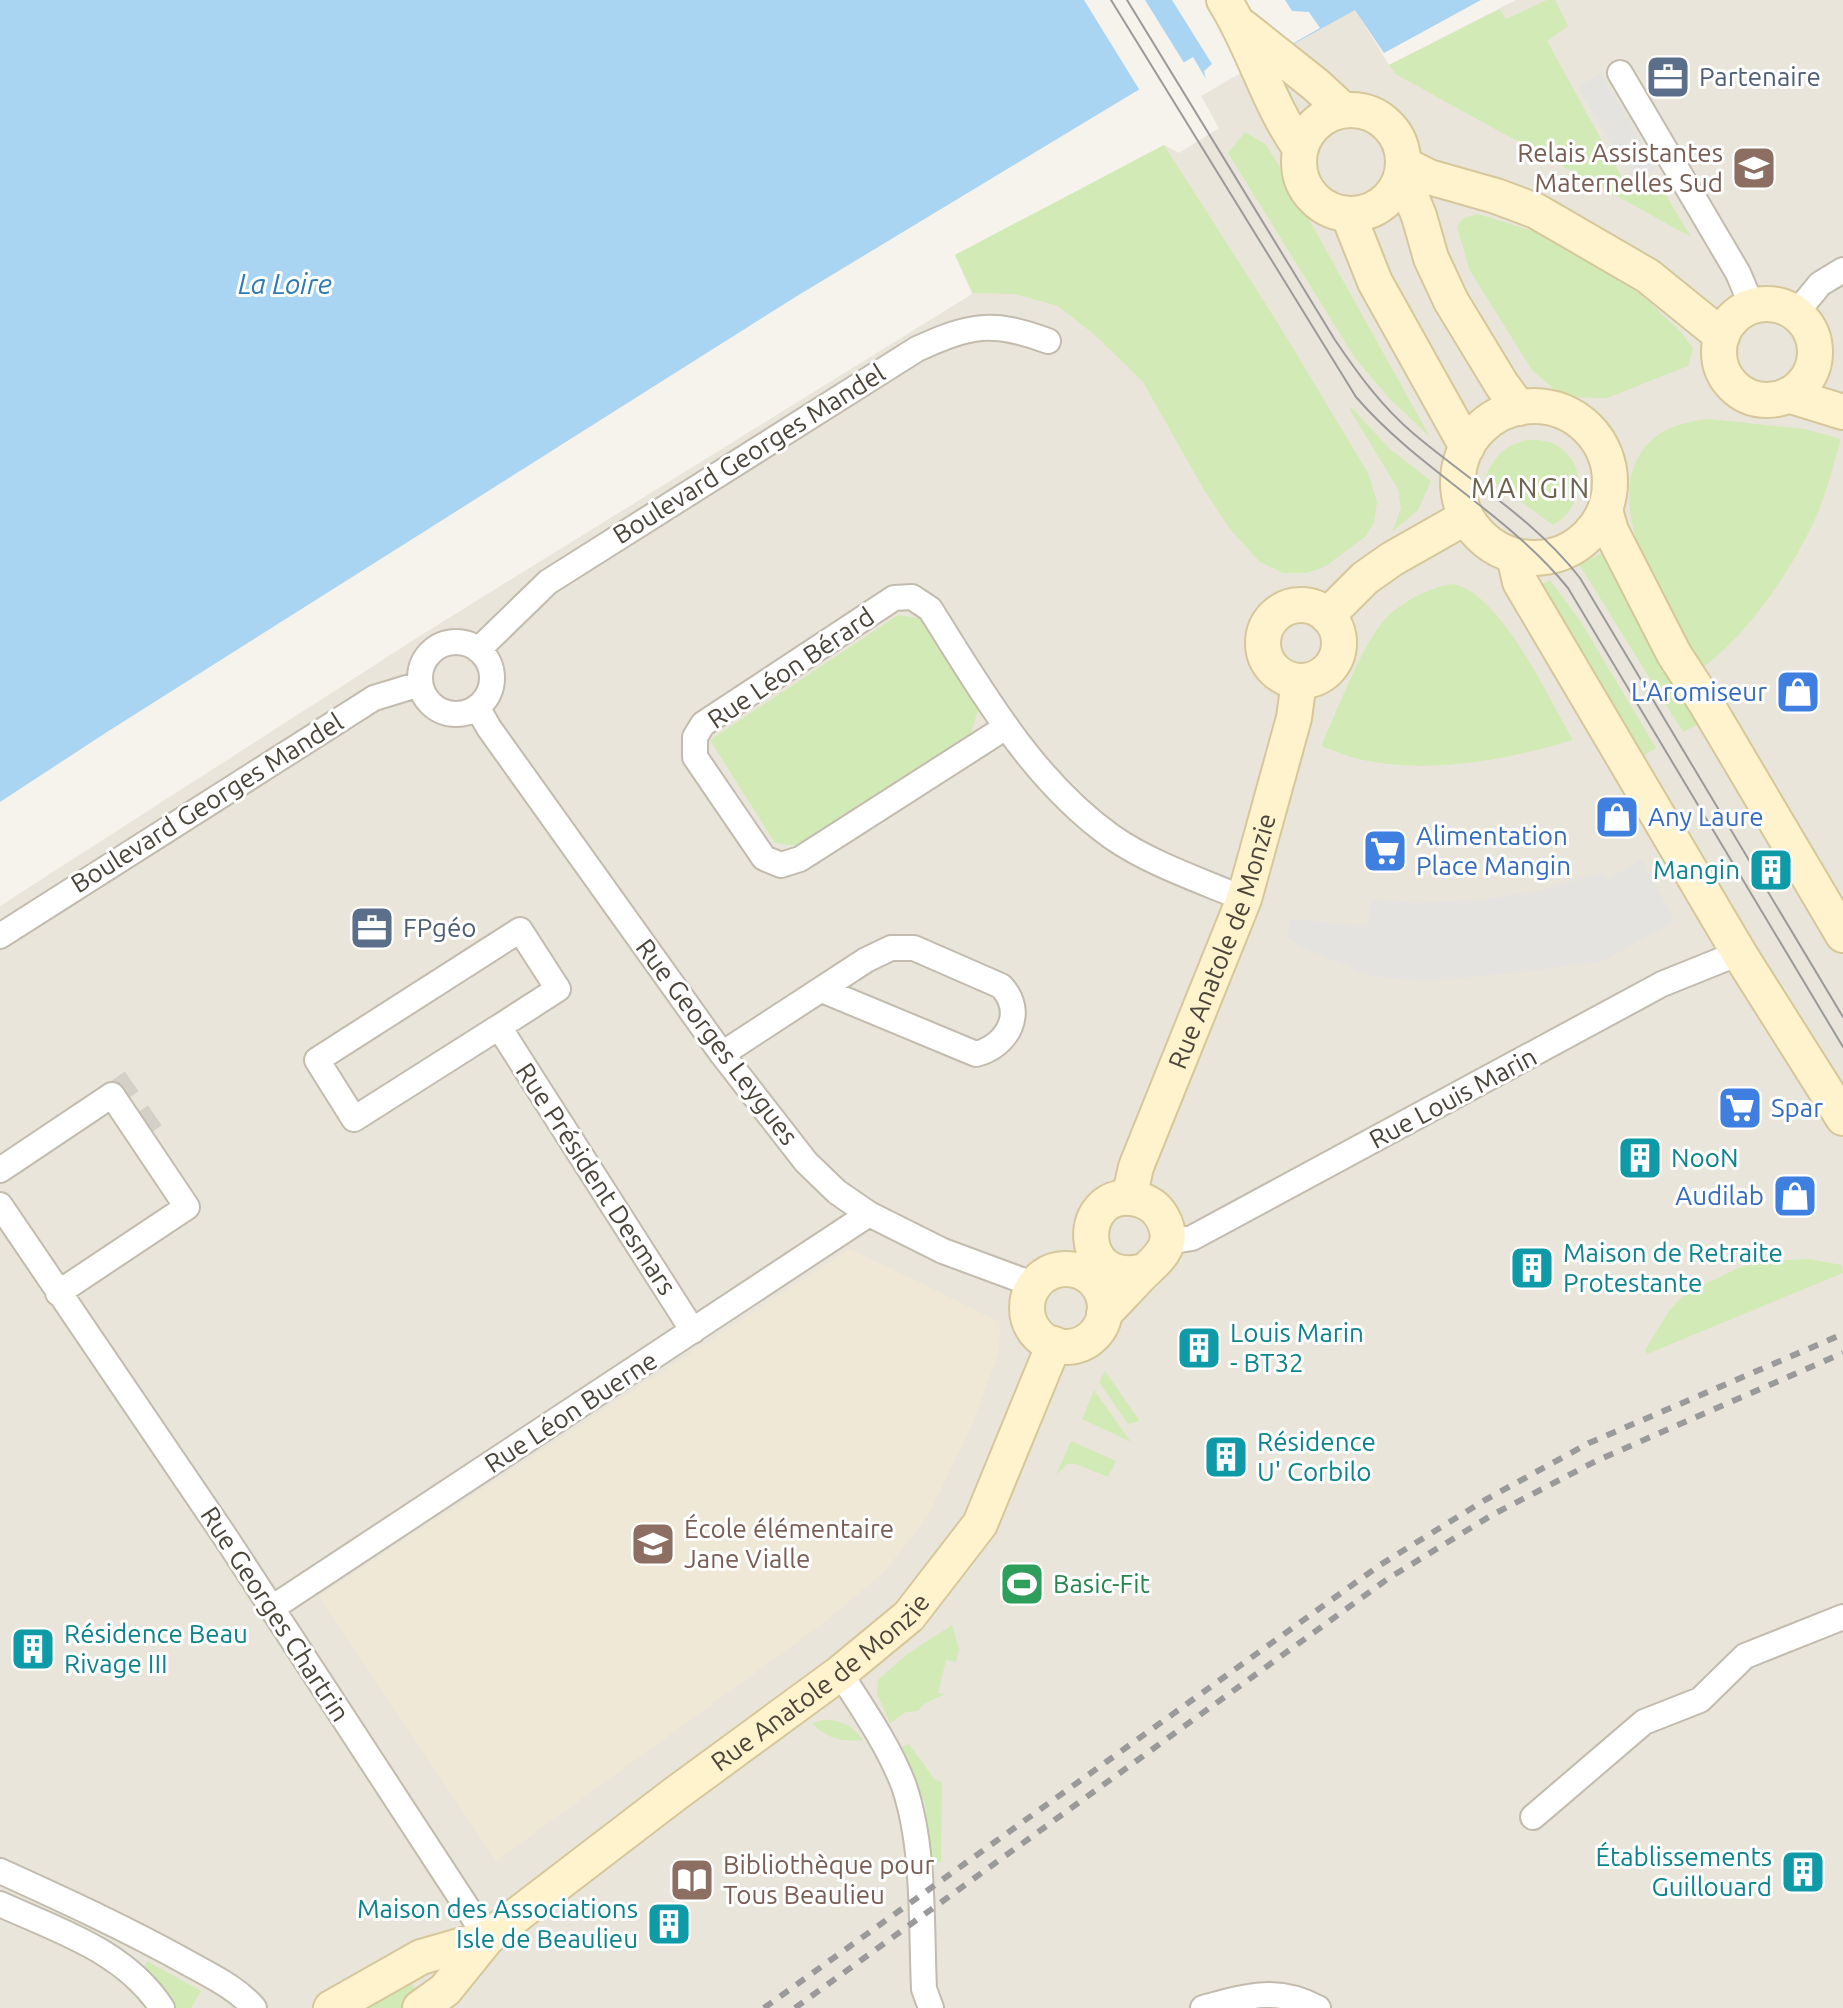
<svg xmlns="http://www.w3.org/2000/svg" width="1843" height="2008" font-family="Ubuntu,sans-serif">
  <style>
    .residential { fill: #eae5da }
    .education { fill: #efe8d6 }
    .green { fill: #d2eab5 }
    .parking { fill: #e5e3e0 }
    .water { fill: #a9d4f2 }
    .pier { fill: #f6f3ec }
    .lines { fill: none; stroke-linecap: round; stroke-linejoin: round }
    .street-tunnel { stroke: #d4d0c8; stroke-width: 24; stroke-dasharray: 24 12; stroke-linecap: butt }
    .street-casing { stroke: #c2bbae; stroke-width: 28 }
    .secondary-casing { stroke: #d6c79b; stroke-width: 38 }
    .street { stroke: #fff; stroke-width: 24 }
    .secondary { stroke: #fff3cd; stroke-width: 34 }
    .tram { stroke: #9a9a9a; stroke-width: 2 }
    .rail { stroke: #9a9a9a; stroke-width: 6; stroke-dasharray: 10 10; stroke-linecap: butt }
    .labels { text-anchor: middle; stroke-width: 6; stroke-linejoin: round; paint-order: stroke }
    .service-label { font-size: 26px; fill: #4e5e75; stroke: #fff; text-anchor: start }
    .education-label { font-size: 26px; fill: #785e54; stroke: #fff; text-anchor: start }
    .street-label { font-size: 26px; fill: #4b4439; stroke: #fff }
    .shop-label { font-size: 26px; fill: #366cbe; stroke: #fff; text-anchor: start }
    .culture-label { font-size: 26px; fill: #0d838f; stroke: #fff; text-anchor: start }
    .leisure-label { font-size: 26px; fill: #27864d; stroke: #fff; text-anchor: start }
    .water-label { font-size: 28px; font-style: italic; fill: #2e7ab2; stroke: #fff }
    .neighbourhood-label { font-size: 28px; letter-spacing: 2px; fill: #6e6250; stroke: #fff }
  </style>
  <rect width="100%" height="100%" fill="#f6f3ec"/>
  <path class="residential" d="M1516 0H1843V2008H0V906L423 634 972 294 955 255 1164 145 1179 153 1219 128 1201 96 1355 9 1389 65Z"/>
  <path class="education" d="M850 1249 1000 1322 999 1351 972 1425 928 1516 884 1572 822 1624 496 1861 319 1596Z"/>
  <path class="green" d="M1547 0H1555L1568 26 1547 41 1629 190 1655 177 1691 237 1397 75 1389 65 1500 9 1506 19Z
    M1245 132 1265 144 1277 162 1430 437 1389 398 1355 358 1228 153Z
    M1164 145 1279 325 1368 473 1377 502 1374 522 1366 536 1326 566 1307 573H1283L1260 562 1230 529 1204 490 1143 382 1096 336 1058 306 1015 294 973 293 955 255Z
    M1478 214 1543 234 1643 296 1681 332 1693 349 1688 366 1607 398 1563 397 1532 370 1469 269 1457 226 1464 218Z
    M1351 407 1390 449 1431 481 1418 510 1392 532 1401 508 1398 489 1350 410Z
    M1709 419 1805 429 1841 439C1834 462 1828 487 1819 510 1795 566 1748 636 1698 671 1670 614 1603 515 1640 454 1656 429 1681 422 1709 419Z
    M1527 440C1538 440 1549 440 1558 446 1589 467 1583 508 1553 525L1486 476C1495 455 1506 445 1527 440Z
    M1603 553 1704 721 1683 732 1579 564Z
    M1550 580 1581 622 1656 748 1635 761 1534 589Z
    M1453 584C1501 593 1549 699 1573 740 1506 760 1433 774 1363 760 1349 757 1335 751 1321 746 1337 712 1359 651 1382 623 1397 604 1429 587 1453 584Z
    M898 615 925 619 980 704 970 736 799 846 775 843 710 740Z
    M1808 1259 1842 1265 1843 1273 1647 1354 1645 1350 1669 1311 1682 1297 1701 1286 1740 1267 1766 1261Z
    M1105 1371 1139 1420V1421L1128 1424 1099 1382Z
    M1094 1390 1131 1442 1082 1419Z
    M1071 1441 1116 1461 1108 1477 1076 1464H1067L1056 1475Z
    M952 1625 959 1649 956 1662 946 1660 938 1693 945 1694 924 1704 918 1711 906 1712 890 1723 877 1694 878 1680 906 1655Z
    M823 1720C841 1720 853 1725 863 1740 843 1742 826 1739 812 1723Z
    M909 1744 935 1780 942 1782 941 1862 932 1864 925 1804 902 1747Z
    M147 1961 201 1991 191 2008H166L144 1969Z
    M409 1980 419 1994 401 2008H362Z"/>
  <path class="parking" d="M1601 73 1657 169 1634 182 1578 87Z
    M1641 859 1675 921 1603 961 1512 973 1428 981 1370 976 1299 946 1287 937 1290 919 1367 926 1372 899 1415 903 1482 900 1544 890 1601 872 1607 880Z"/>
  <path class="water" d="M0 0H1481L1384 53 1355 10 1212 89 1193 57 797 296 107 732 0 802Z"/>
  <path class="pier" d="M1084 0H1145L1186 66 1142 94Z
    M1172 0H1285L1292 11 1309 12 1320 28 1209 91 1203 82 1206 80 1204 71 1212 64Z"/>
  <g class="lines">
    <path class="street-tunnel" d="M112 1095 141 1075
      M135 1129 164 1109"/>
    <g class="street-casing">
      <path id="street" d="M1620 73 1738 273 1752 306
        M1796 313 1820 284 1843 270
        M420 678a36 36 0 1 1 72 0a36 36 0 1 1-72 0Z
        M478 650 548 582 917 349C970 325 992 320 1048 341
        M477 707 489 728 722 1054 806 1162 837 1192 869 1214 943 1251 1035 1285
        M1006 727 800 859 781 865 764 858 695 757V737L703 724 894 598 912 597 930 609C982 691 1031 779 1112 837 1151 864 1200 880 1244 899
        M0 936 374 698 420 684
        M499 1027 354 1119 317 1060 520 930 558 989 499 1027 693 1331
        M722 1054 866 960 891 948H914L1001 986C1026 1012 1008 1046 976 1054L822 990
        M0 1170 112 1095 187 1207 58 1293
        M0 1205 226 1538 487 1938
        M1167 1242 1192 1238 1662 984 1739 953
        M272 1608 869 1214
        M840 1673C863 1709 889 1746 904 1786 925 1848 921 1924 924 1989L931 2008
        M1533 1817 1644 1722 1700 1700 1745 1656 1843 1617
        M0 1871C64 1900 127 1929 188 1963 211 1976 237 1988 254 2008
        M0 1904C59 1931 125 1951 162 2008
        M1203 2008C1246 1996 1277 1986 1318 2008"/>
    </g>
    <g class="secondary-casing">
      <g id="secondary">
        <path d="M1224 0C1254 47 1267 102 1300 148"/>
        <path d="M1243 27 1316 85 1343 110"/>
        <circle cx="1351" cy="162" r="52"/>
        <path d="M1403 164 1429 177 1496 196 1536 211 1648 276 1722 336"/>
        <path d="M1402 174 1419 216 1431 258 1451 301 1502 385 1519 408"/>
        <path d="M1348 214 1375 282 1467 447"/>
        <circle cx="1767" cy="352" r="48"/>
        <path d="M1788 395 1843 412"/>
        <circle cx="1534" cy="482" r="76"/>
        <path d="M1605 510 1611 531 1674 654 1707 705 1843 935"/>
        <path d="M1514 556 1520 582 1739 953 1843 1118"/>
        <circle cx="1301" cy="643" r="38"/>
        <path d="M1327 616 1365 578 1392 559 1466 517"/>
        <path id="s1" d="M1129 1198 1136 1167 1244 899 1294 718 1299 681"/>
        <circle cx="1066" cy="1308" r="39"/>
        <path d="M1104 1314C1115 1302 1127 1290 1138 1278 1155 1260 1179 1247 1162 1217 1156 1206 1145 1200 1132 1198 1076 1191 1075 1289 1145 1271"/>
        <path d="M331 2008 421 1957 487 1938"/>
        <path id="s2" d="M420 2008 445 1990 487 1938 675 1794 840 1673 909 1616 980 1524 1054 1344"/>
      </g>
    </g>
    <use href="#street" class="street"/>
    <use href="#secondary" class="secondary"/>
    <path class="tram" d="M1111 0 1356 397C1419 470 1507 513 1568 588L1843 1047
      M1127 0 1335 340C1358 374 1382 407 1414 434 1471 482 1534 519 1580 578L1843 1017"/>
    <path class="rail" d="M764 2008 1380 1565 1485 1500 1589 1443 1843 1334
      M795 2008 1389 1578 1492 1515 1598 1460 1843 1353"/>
  </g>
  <defs>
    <g id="office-square" transform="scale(2.3)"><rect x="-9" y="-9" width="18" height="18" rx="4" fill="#5c6f8a" stroke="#fff"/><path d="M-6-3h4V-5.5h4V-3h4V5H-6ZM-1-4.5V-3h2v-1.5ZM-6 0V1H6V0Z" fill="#fff"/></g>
    <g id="school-square" transform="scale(2.3)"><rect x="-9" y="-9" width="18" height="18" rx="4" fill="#8d6e63" stroke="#fff"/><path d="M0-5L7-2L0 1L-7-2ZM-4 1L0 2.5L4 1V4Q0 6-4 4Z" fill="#fff"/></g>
    <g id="shop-square" transform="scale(2.3)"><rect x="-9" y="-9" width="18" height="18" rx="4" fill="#3f7fe0" stroke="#fff"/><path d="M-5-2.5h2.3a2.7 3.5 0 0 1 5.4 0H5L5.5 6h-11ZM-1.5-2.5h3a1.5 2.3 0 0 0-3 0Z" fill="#fff"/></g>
    <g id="supermarket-square" transform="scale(2.3)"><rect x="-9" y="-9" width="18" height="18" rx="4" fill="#3f7fe0" stroke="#fff"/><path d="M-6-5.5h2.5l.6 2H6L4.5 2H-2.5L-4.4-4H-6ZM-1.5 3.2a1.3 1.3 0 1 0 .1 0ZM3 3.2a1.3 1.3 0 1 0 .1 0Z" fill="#fff"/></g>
    <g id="building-square" transform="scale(2.3)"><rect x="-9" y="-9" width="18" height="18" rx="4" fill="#0f9aa8" stroke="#fff"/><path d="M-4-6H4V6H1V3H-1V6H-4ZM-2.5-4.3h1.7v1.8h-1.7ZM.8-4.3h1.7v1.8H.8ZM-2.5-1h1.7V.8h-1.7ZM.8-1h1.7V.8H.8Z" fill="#fff"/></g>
    <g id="stadium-square" transform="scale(2.3)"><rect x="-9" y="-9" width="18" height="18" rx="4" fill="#2e9e5b" stroke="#fff"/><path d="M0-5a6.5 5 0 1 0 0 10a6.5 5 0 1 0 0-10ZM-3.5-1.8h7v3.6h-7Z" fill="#fff"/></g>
    <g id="library-square" transform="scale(2.3)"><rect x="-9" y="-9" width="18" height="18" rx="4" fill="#8d6e63" stroke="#fff"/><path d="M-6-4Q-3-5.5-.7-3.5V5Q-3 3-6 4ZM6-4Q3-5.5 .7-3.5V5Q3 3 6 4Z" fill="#fff"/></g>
  </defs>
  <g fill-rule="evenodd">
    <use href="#office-square" x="1668" y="77"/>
    <use href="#school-square" x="1754" y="168"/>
    <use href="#shop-square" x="1798" y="692"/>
    <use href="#shop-square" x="1617" y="817"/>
    <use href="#supermarket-square" x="1385" y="851"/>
    <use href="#building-square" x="1771" y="870"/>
    <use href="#office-square" x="372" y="928"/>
    <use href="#supermarket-square" x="1740" y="1108"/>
    <use href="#building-square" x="1640" y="1158"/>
    <use href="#shop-square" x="1795" y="1196"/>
    <use href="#building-square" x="1532" y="1268"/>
    <use href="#building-square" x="1199" y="1348"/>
    <use href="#building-square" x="1226" y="1457"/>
    <use href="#school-square" x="653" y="1544"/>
    <use href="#stadium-square" x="1022" y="1584"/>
    <use href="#building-square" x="33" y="1649"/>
    <use href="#building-square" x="1803" y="1872"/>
    <use href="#library-square" x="692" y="1880"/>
    <use href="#building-square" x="669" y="1924"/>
  </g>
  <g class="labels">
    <g class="service-label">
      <text x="1699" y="86">Partenaire</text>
      <text x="403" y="937">FPgéo</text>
    </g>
    <g class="education-label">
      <text x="1723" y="162" text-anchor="end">Relais Assistantes<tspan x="1723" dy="30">Maternelles Sud</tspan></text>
      <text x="684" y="1538">École élémentaire<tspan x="684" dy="30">Jane Vialle</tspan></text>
      <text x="723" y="1874">Bibliothèque pour<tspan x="723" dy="30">Tous Beaulieu</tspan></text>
    </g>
    <g class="street-label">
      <text transform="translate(749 454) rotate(-32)" y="9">Boulevard Georges Mandel</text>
      <text transform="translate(791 668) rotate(-34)" y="9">Rue Léon Bérard</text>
      <text transform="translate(207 803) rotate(-32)" y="9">Boulevard Georges Mandel</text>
      <text dy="9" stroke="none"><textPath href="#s1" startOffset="274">Rue Anatole de Monzie</textPath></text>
      <text transform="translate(717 1042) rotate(53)" y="9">Rue Georges Leygues</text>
      <text transform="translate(1453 1098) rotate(-28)" y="9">Rue Louis Marin</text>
      <text transform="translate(596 1179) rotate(57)" y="9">Rue Président Desmars</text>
      <text transform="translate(571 1412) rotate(-33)" y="9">Rue Léon Buerne</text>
      <text transform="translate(275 1614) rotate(57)" y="9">Rue Georges Chartrin</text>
      <text dy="9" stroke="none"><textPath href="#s2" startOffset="518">Rue Anatole de Monzie</textPath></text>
    </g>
    <g class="shop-label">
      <text x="1767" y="701" text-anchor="end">L'Aromiseur</text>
      <text x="1648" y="826">Any Laure</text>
      <text x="1416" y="845">Alimentation<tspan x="1416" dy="30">Place Mangin</tspan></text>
      <text x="1771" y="1117">Spar</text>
      <text x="1764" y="1205" text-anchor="end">Audilab</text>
    </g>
    <g class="culture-label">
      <text x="1740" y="879" text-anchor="end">Mangin</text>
      <text x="1671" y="1167">NooN</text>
      <text x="1563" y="1262">Maison de Retraite<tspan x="1563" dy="30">Protestante</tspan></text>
      <text x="1230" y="1342">Louis Marin<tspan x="1230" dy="30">- BT32</tspan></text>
      <text x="1257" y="1451">Résidence<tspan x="1257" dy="30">U' Corbilo</tspan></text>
      <text x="64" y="1643">Résidence Beau<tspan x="64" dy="30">Rivage III</tspan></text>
      <text x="1772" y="1866" text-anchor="end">Établissements<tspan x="1772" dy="30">Guillouard</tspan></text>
      <text x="638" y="1918" text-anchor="end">Maison des Associations<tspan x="638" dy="30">Isle de Beaulieu</tspan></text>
    </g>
    <g class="leisure-label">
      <text x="1053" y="1593">Basic-Fit</text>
    </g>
    <g class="water-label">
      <text x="285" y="294">La Loire</text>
    </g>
    <g class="neighbourhood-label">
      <text x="1531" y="498">MANGIN</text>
    </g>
  </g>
</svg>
